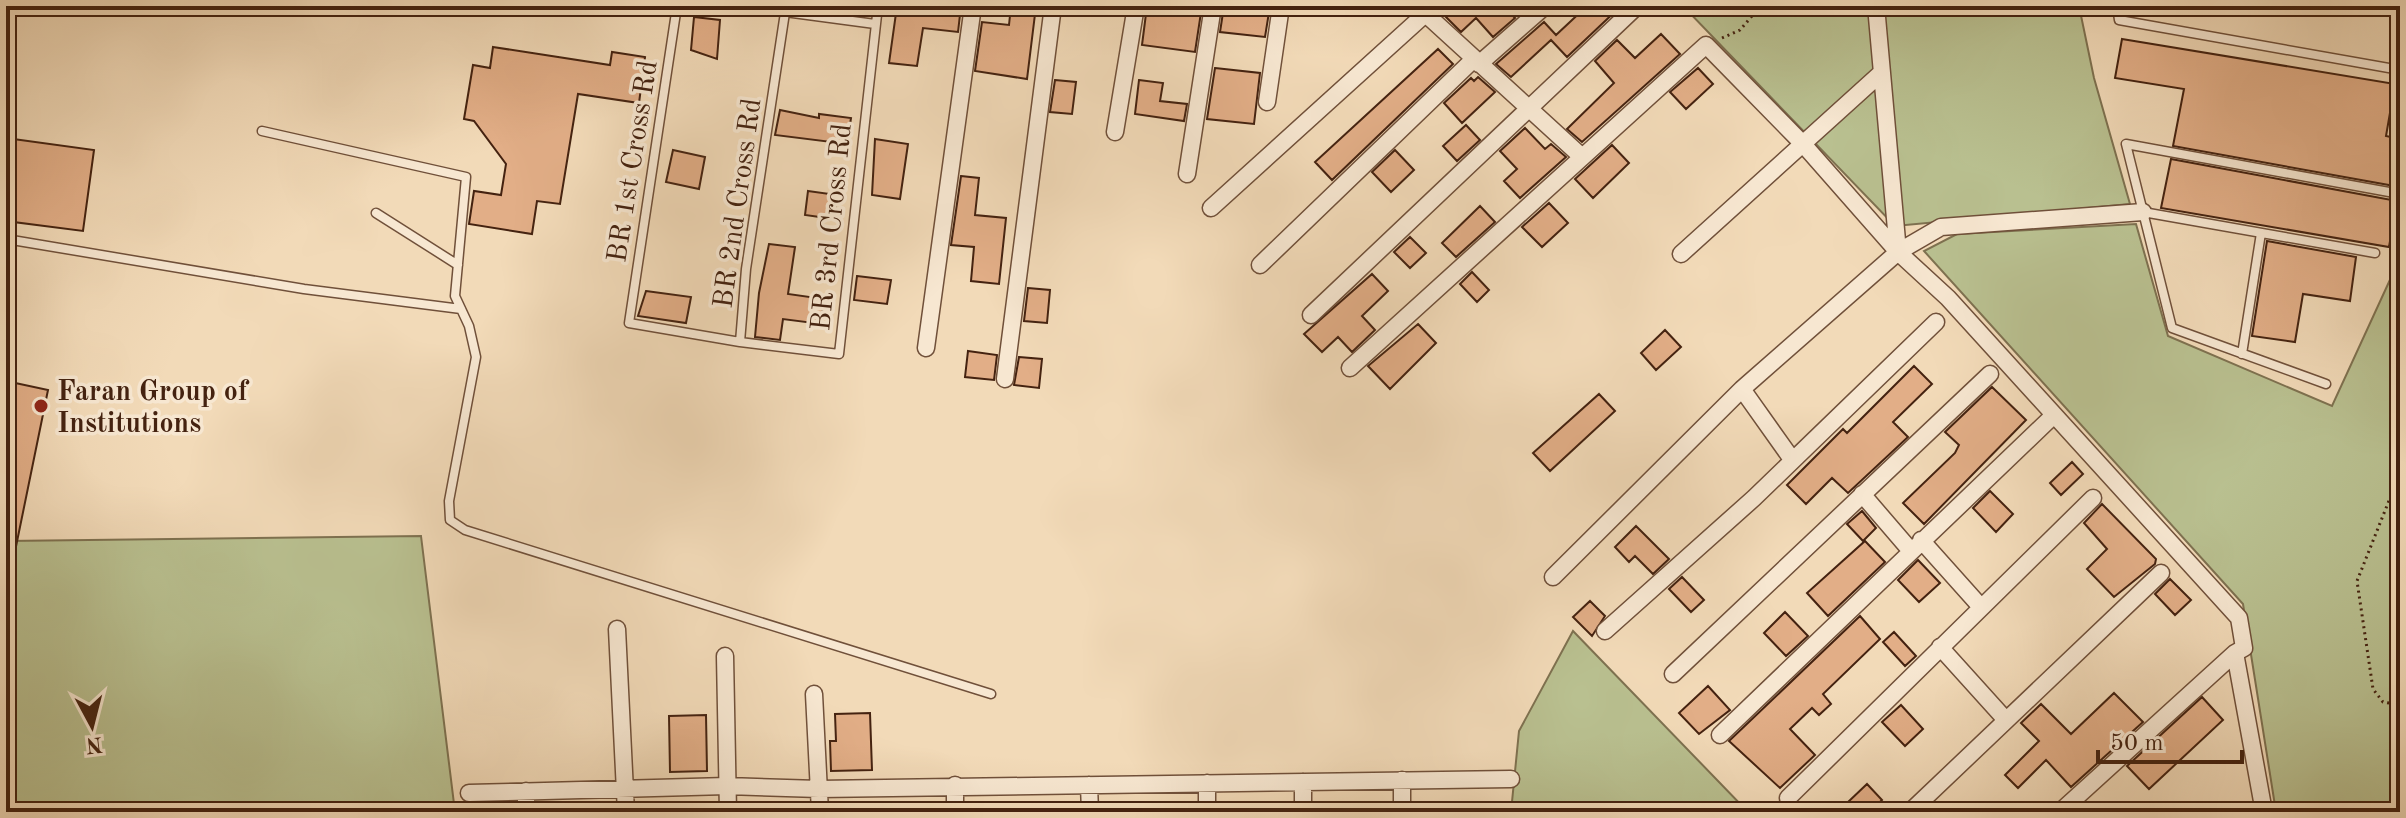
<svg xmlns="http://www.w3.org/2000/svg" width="2406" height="818" font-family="'Old Standard TT',serif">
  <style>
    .green { fill: #b9c090; stroke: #7e7150; stroke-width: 2 }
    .building { fill: #e2ae87; stroke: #442210; stroke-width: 2 }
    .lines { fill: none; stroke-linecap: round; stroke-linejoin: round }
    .lane-casing { stroke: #70503a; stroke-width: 11 }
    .street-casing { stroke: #70503a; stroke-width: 19 }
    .path { stroke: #442210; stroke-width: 3; stroke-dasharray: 2 4; stroke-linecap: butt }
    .lane { stroke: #f7e7d1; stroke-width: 8 }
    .street { stroke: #f7e7d1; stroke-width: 16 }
    .poi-dot { fill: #8f2418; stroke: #f7e7d1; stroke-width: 3 }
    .labels { text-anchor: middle; stroke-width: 7; stroke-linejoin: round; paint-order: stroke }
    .street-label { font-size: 28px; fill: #442210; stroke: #f7e7d1 }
    .poi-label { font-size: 28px; font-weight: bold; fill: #442210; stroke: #f7e7d1; text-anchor: start }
  </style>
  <rect width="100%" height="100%" fill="#f2dab8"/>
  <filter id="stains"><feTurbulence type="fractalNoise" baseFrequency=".0025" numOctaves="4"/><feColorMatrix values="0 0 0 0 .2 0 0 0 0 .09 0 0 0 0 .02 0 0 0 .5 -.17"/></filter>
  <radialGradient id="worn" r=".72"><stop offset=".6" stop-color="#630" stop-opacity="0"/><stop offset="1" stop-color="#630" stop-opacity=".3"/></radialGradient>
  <path class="green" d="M1683 6H2079L2094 78 2130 204 1895 226Z
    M2136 224 2168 336 2332 406 2400 258V812H2276L2243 604 1924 251 1957 234Z
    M421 536 455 812H6V541Z
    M1573 631 1748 812H1511L1519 731Z"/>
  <path class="building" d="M897 6H961L958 32 923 28 917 66 889 63Z
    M1011 6H1036L1027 79 975 71 982 22 1009 25Z
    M1147 6H1202L1195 52 1142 45Z
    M1224 6H1270L1265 37 1220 32Z
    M1454 6H1504L1515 18 1493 37 1476 18 1461 32 1444 15Z
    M1587 6H1621L1567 57 1551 40 1511 77 1496 64 1544 22 1556 35Z
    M694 17 720 20 717 59 691 50Z
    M1661 34 1680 54 1582 142 1567 129 1614 83 1595 61 1617 40 1635 58Z
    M2122 39 2395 84 2386 136 2400 139V187L2173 146 2184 89 2115 78Z
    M493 47 610 65 612 52 645 57 639 103 578 94 560 204 537 201 532 234 469 224 474 191 501 195 506 164 474 121 464 119 473 65 490 68Z
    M1438 49 1453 64 1332 180 1315 162Z
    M1215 68 1260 73 1254 124 1207 119Z
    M1698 68 1713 84 1686 109 1670 92Z
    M1478 77 1495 92 1462 123 1444 103 1471 78 1474 81Z
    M1055 80 1076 82 1072 114 1050 112Z
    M1139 80 1163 83 1160 101 1187 104 1184 121 1135 114Z
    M780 110 819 118V114L851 118 847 144 775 135Z
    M1466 125 1480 140 1457 161 1443 146Z
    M1525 128 1545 149 1551 144 1566 157 1520 198 1504 181 1517 169 1500 151Z
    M6 138 94 150 83 231 6 221Z
    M875 139 908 144 900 199 872 195Z
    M1612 145 1629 163 1593 198 1575 179Z
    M673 150 705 157 699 189 666 182Z
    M1395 150 1414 170 1391 192 1372 172Z
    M2171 159 2397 201 2389 247 2161 208Z
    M961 176 979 178 975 215 1006 218 999 284 971 281 974 247 951 245Z
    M808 191 837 195 834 219 805 215Z
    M1549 203 1568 223 1542 247 1522 227Z
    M1480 206 1495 222 1456 257 1442 243Z
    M1410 237 1426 253 1410 268 1394 252Z
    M2267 241 2356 257 2350 301 2303 294 2295 342 2252 336Z
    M769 244 795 247 788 294 824 299 821 324 783 319 780 340 755 337 759 293Z
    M1472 272 1489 290 1477 302 1460 284Z
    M1372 274 1388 291 1362 316 1375 330 1352 352 1338 337 1322 352 1304 334Z
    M857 276 891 280 887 304 854 300Z
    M1028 288 1050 290 1047 323 1024 321Z
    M646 291 691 297 686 323 638 316Z
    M1418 324 1436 343 1390 389 1368 366Z
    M1665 330 1681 347 1656 370 1641 353Z
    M968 351 997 355 994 380 965 377Z
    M1019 357 1042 359 1039 388 1014 385Z
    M1914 366 1932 384 1893 422 1908 437 1848 493 1832 478 1806 504 1787 485 1843 429 1847 433Z
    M6 381 48 390 12 566 6 565Z
    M1992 387 2026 420 1924 524 1903 503 1955 453 1959 445 1945 432Z
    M1599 394 1615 411 1550 471 1533 453Z
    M2072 462 2083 474 2061 495 2050 483Z
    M1990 491 2013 514 1996 532 1973 508Z
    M2102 504 2156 559 2155 564 2114 597 2087 569 2107 549 2084 523Z
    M1862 511 1876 528 1863 541 1847 524Z
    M1636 526 1669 559 1653 574 1635 556 1629 562 1615 547Z
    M1865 541 1885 562 1828 616 1807 593Z
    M1918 560 1940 583 1919 602 1898 580Z
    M1682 577 1704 600 1691 612 1669 589Z
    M2170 579 2191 600 2175 615 2155 594Z
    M1590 601 1605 616 1592 636 1573 617Z
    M1785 612 1808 636 1786 656 1764 633Z
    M1860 616 1880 639 1823 694 1831 704 1819 715 1812 708 1790 729 1815 755 1780 788 1729 741Z
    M1894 632 1916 656 1905 666 1883 642Z
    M1708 686 1730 710 1699 734 1679 713Z
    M2114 693 2143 722 2071 787 2046 760 2018 788 2005 775 2039 741 2021 723 2041 704 2071 734Z
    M2202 697 2223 720 2149 789 2127 766Z
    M1901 705 1923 729 1905 746 1882 722Z
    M870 713 872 770 831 771 830 741H836L835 714Z
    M706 715 707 771 670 772 669 716Z
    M1867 784 1882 800 1870 812H1856L1847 803Z"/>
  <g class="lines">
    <g class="lane-casing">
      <path id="lane" d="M677 6 629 323 740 342 746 269 786 6
        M740 6 875 24
        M2117 6 2119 20 2400 70
        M262 131 466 177 455 296 469 326 476 357 449 501 450 520 465 530 991 694
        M2143 212 2375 253
        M376 213 458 265
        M6 239 304 289 461 309
        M740 342 839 354 878 6
        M2242 354 2261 233
        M2326 384 2172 328 2126 144 2400 194"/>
    </g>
    <g class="street-casing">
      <path id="street" d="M1417 6 1581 156
        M1876 6 1898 252 1948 298 2239 618 2244 648 2235 653 2060 812
        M1479 64 1545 6
        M1267 102 1281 6
        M1115 132 1136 6
        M1187 174 1213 6
        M1211 208 1434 6
        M1681 254 1880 74
        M1260 265 1474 59
        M1311 315 1637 6
        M926 348 973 6
        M1350 368 1706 45 1803 144 1898 252
        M1005 379 1053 6
        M1742 389 1791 458
        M1862 494 1911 551
        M1921 540 1980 606
        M1553 577 1742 389 1898 252 1941 227 2143 212
        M617 629 626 812
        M1605 631 1754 498 1936 322
        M1940 647 2005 719
        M2235 653 2264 812
        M725 656 728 812
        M1673 674 1990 374
        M814 694 820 812
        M1720 735 2054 415
        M1402 780V812
        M1303 782V812
        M1207 783V812
        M955 785V812
        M1089 785 1090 812
        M526 791V812
        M469 793 727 786 819 789 1511 779
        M1788 798 2093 498
        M1910 812 2161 573"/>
    </g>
    <path class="path" d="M1847 6 1857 8
      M1722 38 1740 30 1758 9 1779 6
      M2400 473 2357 581 2373 689 2383 702 2400 705"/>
    <use href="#lane" class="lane"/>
    <use href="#street" class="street"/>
  </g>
  <circle class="poi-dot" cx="41" cy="406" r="8"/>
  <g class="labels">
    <g class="street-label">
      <text transform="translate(631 161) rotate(-81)" y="10">BR 1st Cross Rd</text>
      <text transform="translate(736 203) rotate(-82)" y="10">BR 2nd Cross Rd</text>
      <text transform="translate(830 227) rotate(-84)" y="10">BR 3rd Cross Rd</text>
    </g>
    <g class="poi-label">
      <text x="57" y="400">Faran Group of<tspan x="57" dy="32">Institutions</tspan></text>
    </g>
  </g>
  <rect width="2406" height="818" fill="none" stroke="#f2dab8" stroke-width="32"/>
  <rect x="8" y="8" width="2390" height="802" fill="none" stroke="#442210" stroke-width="4"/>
  <rect x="16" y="16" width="2374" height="786" fill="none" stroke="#442210" stroke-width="2"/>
  <g transform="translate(92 726) rotate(173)" stroke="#f7e7d1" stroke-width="6" paint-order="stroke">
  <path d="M0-6L14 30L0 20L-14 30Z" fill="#442210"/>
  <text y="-12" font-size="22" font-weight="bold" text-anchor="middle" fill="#442210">N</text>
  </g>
  <path d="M2098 750v12h144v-12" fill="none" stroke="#442210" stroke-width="4"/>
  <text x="2110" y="750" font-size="24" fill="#442210" stroke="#f7e7d1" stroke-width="6" paint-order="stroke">50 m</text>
  <rect width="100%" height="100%" filter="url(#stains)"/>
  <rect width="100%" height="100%" fill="url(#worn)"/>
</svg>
